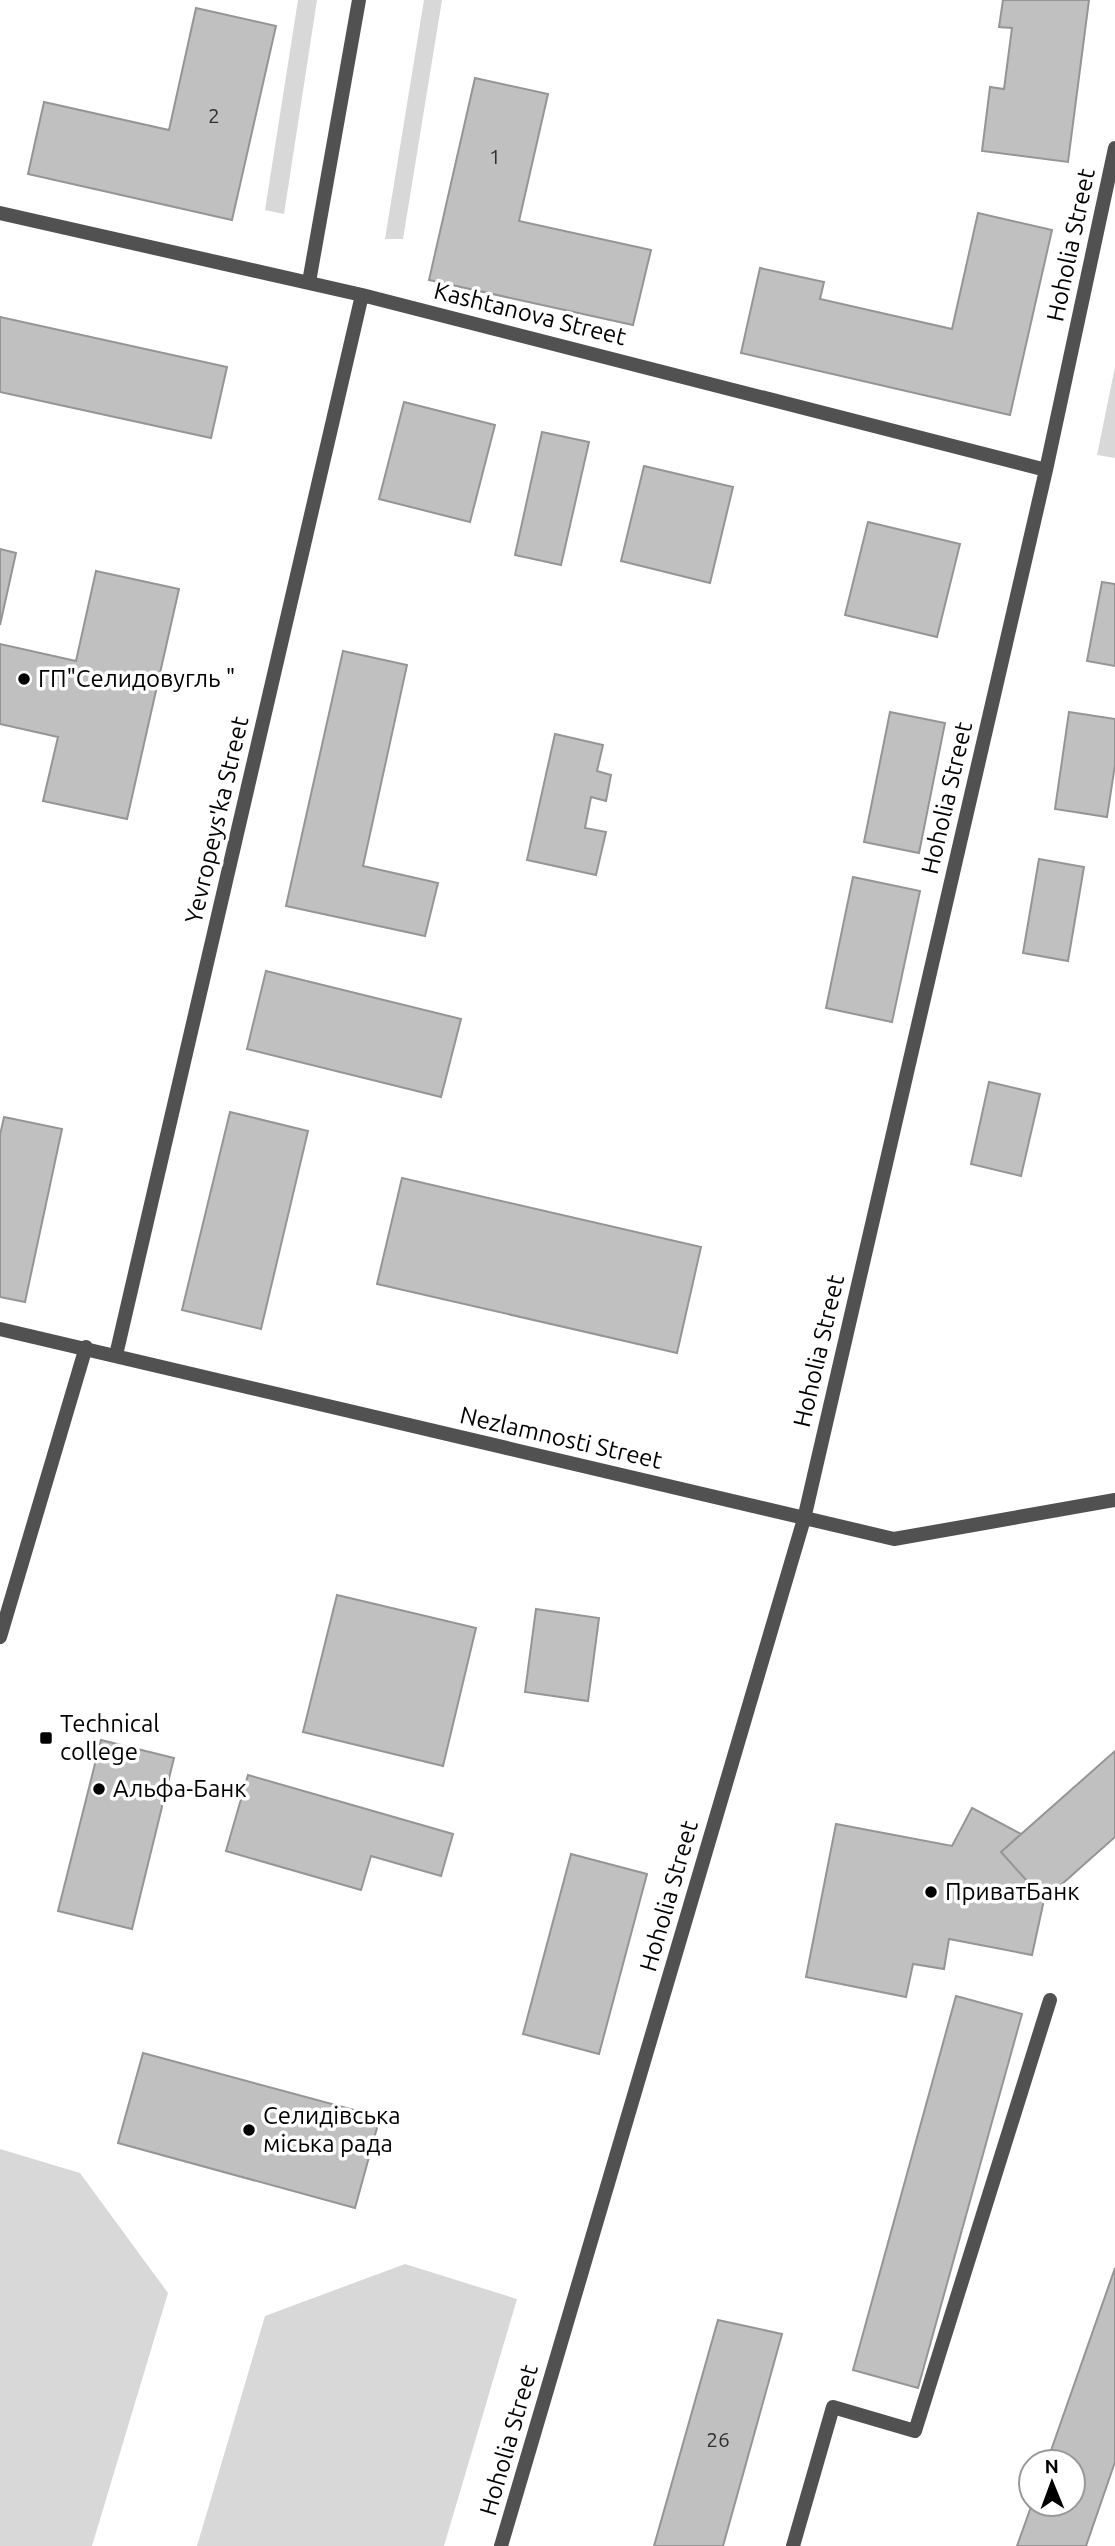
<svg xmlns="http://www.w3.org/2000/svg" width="1115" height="2546" font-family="Ubuntu,sans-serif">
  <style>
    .green { fill: #d8d8d8 }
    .building { fill: #c0c0c0; stroke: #959595; stroke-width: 2 }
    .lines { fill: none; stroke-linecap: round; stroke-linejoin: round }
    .lane { stroke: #515151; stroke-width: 14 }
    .street { stroke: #515151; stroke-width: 14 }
    .poi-dot { fill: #000; stroke: #fff; stroke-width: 2.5 }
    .labels { text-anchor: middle; stroke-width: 7; stroke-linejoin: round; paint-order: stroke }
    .number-label { font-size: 21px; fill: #303030 }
    .street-label { font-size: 24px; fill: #000; stroke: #fff }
    .poi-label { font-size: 24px; fill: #000; stroke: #fff; text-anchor: start }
  </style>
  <rect width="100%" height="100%" fill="#fff"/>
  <path class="green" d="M298 0H317L284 214 265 210Z
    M424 0H442L403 239H385Z
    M1115 367V458L1097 455Z
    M0 2149 80 2173 168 2293 92 2546H0Z
    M405 2264 517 2299 444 2546H197L265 2316Z"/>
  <path class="building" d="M1003 0H1089L1068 162 982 151 990 87 1004 89 1012 28 999 27Z
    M196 8 276 26 232 220 28 174 44 102 169 130Z
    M475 78 548 94 519 221 651 250 633 325 429 280Z
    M978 213 1052 230 1010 415 741 353 760 268 824 282 820 299 952 329Z
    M0 317 227 367 211 438 0 392Z
    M404 402 495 425 470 522 379 499Z
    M542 432 589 442 561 565 515 555Z
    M644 466 733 487 710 583 621 561Z
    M868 522 960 544 937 637 845 615Z
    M0 549 16 553 0 625Z
    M96 571 179 589 127 819 43 801 58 737 0 724V644L76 661Z
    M1102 582 1115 584V666L1087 661Z
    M343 651 407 665 363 866 438 883 425 936 286 906Z
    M890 712 945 723 919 853 864 842Z
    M1069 712 1115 719V765L1107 817 1055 809Z
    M555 734 603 745 597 771 611 775 606 801 591 797 585 828 606 832 596 875 527 860Z
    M1039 859 1084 867 1068 961 1023 953Z
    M853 877 920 891 892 1022 826 1008Z
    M266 971 461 1019 441 1097 247 1049Z
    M989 1082 1040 1094 1021 1176 971 1164Z
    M230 1112 308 1131 261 1329 182 1310Z
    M4 1117 62 1129 25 1302 0 1297V1135Z
    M402 1178 701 1247 677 1353 377 1284Z
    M337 1595 476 1628 443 1766 303 1732Z
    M536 1609 599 1618 588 1701 525 1692Z
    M101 1740 174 1758 132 1929 58 1911Z
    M1115 1751V1837L1044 1900 1001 1852Z
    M248 1775 453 1834 441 1876 371 1856 361 1890 226 1851Z
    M972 1808 1021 1834 1001 1852 1044 1900 1032 1955 949 1939 944 1969 913 1964 906 1997 806 1977 836 1824 952 1846Z
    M571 1854 647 1874 599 2054 523 2034Z
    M956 1996 1022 2014 918 2388 853 2370Z
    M143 2053 380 2117 355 2208 118 2143Z
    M1115 2268V2462L1086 2546H1017L1032 2504H1073V2462H1047Z
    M718 2320 782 2334 723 2546H654Z"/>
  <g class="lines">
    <path class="lane" d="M793 2546 833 2407 915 2431 1050 2000"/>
    <path class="street" d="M0 213 362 295 1046 470
      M309 282 359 0
      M0 1329 894 1539 1115 1500
      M116 1355 362 295
      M0 1637 86 1347
      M501 2546 804 1519 1046 470 1115 148"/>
  </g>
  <g class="poi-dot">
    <circle cx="24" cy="679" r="7"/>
    <rect x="39" y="1731" width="14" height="14" rx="3.5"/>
    <circle cx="99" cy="1789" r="7"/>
    <circle cx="931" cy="1892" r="7"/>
    <circle cx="249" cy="2130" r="7"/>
  </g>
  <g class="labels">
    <g class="number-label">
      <text x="214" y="123">2</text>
      <text x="495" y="164">1</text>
      <text x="718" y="2447">26</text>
    </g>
    <g class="street-label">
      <text transform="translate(1071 245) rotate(-78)" y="8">Hoholia Street</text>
      <text transform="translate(530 314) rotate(14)" y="8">Kashtanova Street</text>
      <text transform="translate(947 798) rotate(-77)" y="8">Hoholia Street</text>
      <text transform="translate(217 820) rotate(-77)" y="8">Yevropeysʹka Street</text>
      <text transform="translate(819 1351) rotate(-77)" y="8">Hoholia Street</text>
      <text transform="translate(561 1438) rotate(13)" y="8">Nezlamnosti Street</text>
      <text transform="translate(669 1896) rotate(-74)" y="8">Hoholia Street</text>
      <text transform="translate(509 2440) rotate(-74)" y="8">Hoholia Street</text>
    </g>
    <g class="poi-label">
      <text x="38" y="687">ГП"Селидовугль "</text>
      <text x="60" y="1732">Technical<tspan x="60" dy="28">college</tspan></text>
      <text x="113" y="1797">Альфа-Банк</text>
      <text x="945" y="1900">ПриватБанк</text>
      <text x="263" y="2124">Селидівська<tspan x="263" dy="28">міська рада</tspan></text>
    </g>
  </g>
  <g transform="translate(1052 2483) rotate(359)"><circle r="33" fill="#ffffff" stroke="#999999" stroke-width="2"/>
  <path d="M0-5L12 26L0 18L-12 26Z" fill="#000000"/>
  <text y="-10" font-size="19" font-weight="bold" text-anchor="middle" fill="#000000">N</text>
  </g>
</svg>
